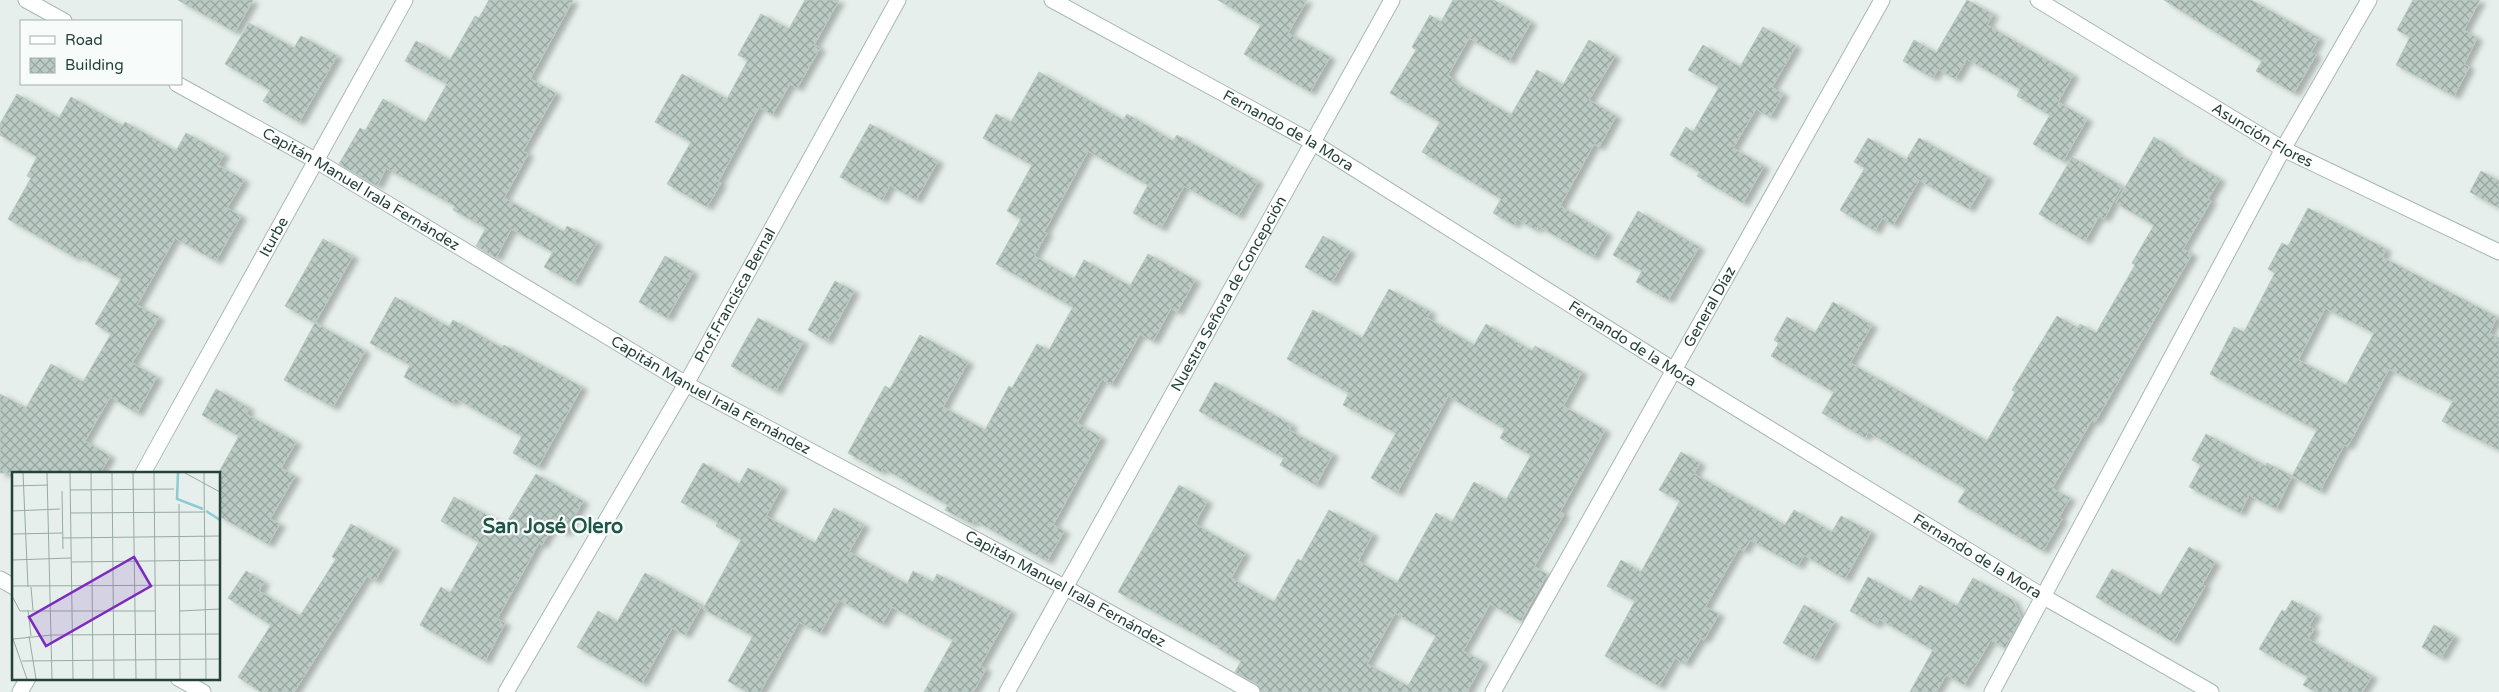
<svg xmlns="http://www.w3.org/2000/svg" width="2499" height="692" font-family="'Varela Round',sans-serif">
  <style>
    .building { fill: url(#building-cross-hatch); stroke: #b8c9c2; fill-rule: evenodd; filter: url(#shadow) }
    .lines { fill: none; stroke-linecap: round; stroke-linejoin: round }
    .street-casing { stroke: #a8b8b2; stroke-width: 17 }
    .street { stroke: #fff; stroke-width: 15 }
    .labels { text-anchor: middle; stroke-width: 4.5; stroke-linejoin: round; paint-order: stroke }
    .street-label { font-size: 15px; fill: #24423a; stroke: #f7fbf9 }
    .district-label { font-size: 20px; font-weight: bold; fill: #1f5548; stroke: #f7fbf9 }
    .inset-river { fill: none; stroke: #8ec9d4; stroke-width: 2.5 }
    .inset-road { fill: none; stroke: #98aaa4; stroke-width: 1 }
    .view { fill: #7b2cbf; fill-opacity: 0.15; stroke: #7b2cbf; stroke-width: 2.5 }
    .inset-edge { fill: none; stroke: #24423a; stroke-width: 2.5 }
  </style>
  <defs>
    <pattern id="building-cross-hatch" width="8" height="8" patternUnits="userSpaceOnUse" patternTransform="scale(1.25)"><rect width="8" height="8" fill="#bbcac4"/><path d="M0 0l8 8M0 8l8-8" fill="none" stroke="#98a6a0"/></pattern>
    <filter id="shadow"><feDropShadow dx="5.5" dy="3" stdDeviation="2.5" flood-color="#0004"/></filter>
  </defs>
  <rect width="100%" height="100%" fill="#e6efeb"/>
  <path class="building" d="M178 0H253L235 32Z
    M489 0H573L530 79 556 93 523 151 528 154 504 198 564 232 567 226 597 242 574 283 544 267 553 252 511 229 496 258 476 246 486 228 453 210 455 206 386 168 377 186 339 164 360 128 365 131 383 99 425 123 447 84 405 61 416 41 450 60 475 16 479 18Z
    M805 0H839L814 45 820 48 797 88 790 84 772 115 759 107 718 182 721 183 707 207 667 184 691 142 655 122 682 74 727 99 748 60 738 55 761 14 789 29Z
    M1218 0H1307L1288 33 1330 57 1310 92 1244 54 1261 25Z
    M1453 0H1494L1531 22 1509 61 1469 38 1448 75 1453 79 1452 81 1511 115 1537 70 1563 85 1589 40 1615 56 1589 100 1616 116 1599 147 1594 144 1560 206 1607 233 1593 257 1538 226 1536 230 1517 219 1514 225 1493 213 1501 199 1422 152 1440 122 1390 93 1416 50 1412 47 1430 15 1441 22Z
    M1967 0 1993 14 1987 25 2073 75 2058 102 2087 119 2063 161 2033 144 2050 115 2017 96 2020 89 1967 59 1955 79 1938 69 1933 78 1903 61 1914 40 1936 53Z
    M2164 0H2251L2319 38 2311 52 2316 55 2294 93 2256 71 2262 61Z
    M2413 0H2480L2464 30 2477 38 2464 64 2469 67 2454 96 2396 65 2410 37 2397 30Z
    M249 23 294 48 301 36 337 56 299 122 263 101 270 90 225 64Z
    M1763 27 1796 46 1772 87 1783 94 1770 117 1756 109 1733 148 1764 166 1743 203 1697 176 1700 172 1670 155 1686 127 1693 132 1719 87 1688 70 1703 45 1740 67Z
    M1039 72 1123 120 1127 114 1173 141 1177 135 1258 181 1238 216 1184 186 1161 228 1133 213 1148 185 1088 151 1044 232 1047 233 1034 256 1074 279 1084 260 1130 286 1148 254 1195 280 1177 312 1171 308 1153 341 1140 334 1111 385 1102 379 1077 423 1101 437 1053 525 1064 531 1047 561 974 520 972 524 945 510 948 505 883 468 881 472 848 453 885 386 890 389 920 335 968 362 943 407 985 430 1009 386 1012 388 1037 344 1049 350 1073 307 996 264 1021 219 1007 211 1032 165 983 138 996 114 1011 122Z
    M17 94 59 118 71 97 123 126 125 122 176 151 186 133 224 154 218 165 244 180 227 208 241 216 216 261 175 238 137 305 159 317 132 363 157 377 137 413 110 397 85 441 110 456 100 473H0V394L26 408 51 364 83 382 111 334 95 324 121 279 77 255 76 258 8 219 31 178 27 176 37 157 0 135V124Z
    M870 124 938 161 916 200 890 185 882 200 840 177Z
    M2154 137 2175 150 2174 152 2220 179 2208 199 2211 201 2183 249 2192 254 2095 422 2092 420 2052 488 2070 498 2059 517 2062 519 2043 551 1958 502 1966 489 1868 432 1865 438 1822 413 1834 392 1771 356 1779 343 1774 340 1787 317 1815 333 1833 302 1872 325 1850 363 1987 441 2015 392 2012 390 2057 316 2078 328 2080 324 2096 333 2135 265 2132 263 2154 225 2116 203Z
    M1868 138 1906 160 1919 138 1988 177 1969 209 1919 180 1893 225 1882 218 1875 231 1840 210 1865 168 1854 162Z
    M2072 157 2122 186 2104 219 2099 216 2085 241 2039 214Z
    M2481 171 2499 181V208L2470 192Z
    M2308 208 2386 249 2382 257 2497 317 2489 333 2499 338V450L2442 421 2453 401 2389 369 2348 446 2344 445 2320 491 2292 476 2317 430 2210 374 2234 327 2244 332 2275 273 2268 269 2282 243 2288 246ZM2325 308 2374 333 2346 385 2298 360Z
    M1638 211 1699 247 1668 300 1636 282 1642 271 1613 255Z
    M1323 236 1350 251 1332 282 1305 267Z
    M323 239 353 256 315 323 285 306Z
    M665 256 693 272 667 318 639 302Z
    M835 281 854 291 827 341 808 330Z
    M1389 289 1431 312 1427 318 1474 345 1486 324 1532 351 1535 346 1582 372 1563 406 1605 430 1560 512 1564 514 1534 567 1547 574 1521 621 1490 604 1463 651 1483 662 1467 692H1261L1257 684 1235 672 1241 661 1218 648 1219 647 1118 592 1179 485 1207 501 1195 524 1245 553 1231 578 1274 602 1298 559 1301 561 1329 510 1373 534 1358 561 1397 583 1436 513 1452 522 1474 482 1506 500 1531 455 1500 438 1505 429 1448 396 1397 493 1371 478 1396 433 1343 405 1349 393 1287 359 1313 310 1362 338ZM1395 613 1436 636 1408 686 1367 664Z
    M395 297 449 327 453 320 502 348 504 345 582 387 538 467 513 453 522 436 455 398 452 403 404 377 410 365 370 343Z
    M758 318 803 342 776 391 731 366Z
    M315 323 365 351 333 407 284 380Z
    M1215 382 1292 425 1289 430 1333 454 1316 485 1280 465 1284 458 1199 411Z
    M216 389 249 408 246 414 296 442 281 468 295 476 270 519 280 524 268 544 219 516V472L239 436 202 415Z
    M2206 434 2266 466 2267 463 2292 476 2276 509 2249 495 2240 513 2189 487 2201 465 2192 460Z
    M1681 452 1700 463 1694 474 1785 525 1794 510 1832 532 1841 516 1871 532 1845 579 1804 555 1798 566 1750 540 1744 551 1739 548 1705 607 1719 614 1704 640 1701 638 1685 664 1675 658 1659 686 1605 656 1635 601 1607 586 1621 560 1641 572 1680 501 1659 490Z
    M703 463 739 484 748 468 782 487 766 516 815 543 834 508 864 525 849 552 907 584 913 571 933 582 937 574 1011 611 980 666 986 669 973 692H924L953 640 892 607 882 624 839 600 820 633 799 622 760 692H747L728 681 753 636 703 609 741 540 716 526 718 522 681 502Z
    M536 474 583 501 565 533 553 526 542 545 539 543 497 619 505 623 485 661 420 625 441 587 450 593 479 542 441 521 454 497 505 525Z
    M351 524 394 548 375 581 367 576 294 692H261L238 677 271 625 228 598 246 571 264 582 259 591 300 616 336 559 332 557Z
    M2189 547 2215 562 2202 585 2205 586 2173 642 2096 597 2112 569 2160 596Z
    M645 573 702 605 685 635 672 628 642 683 577 647 598 611 617 622Z
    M1868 577 1911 601 1920 585 1957 606 1973 578 2013 600 2021 618 2005 648 1991 640 1964 685 1946 675 1936 692H1910L1933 650 1879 619 1876 625 1850 611Z
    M2292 600 2316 614 2309 626 2314 629 2308 639 2372 676 2362 692H2316L2303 685 2308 677 2259 649 2282 610 2285 612Z
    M1804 605 1834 622 1813 659 1783 643Z
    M2434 625 2454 636 2441 658 2422 647Z"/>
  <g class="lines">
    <g class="street-casing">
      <g id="street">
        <path d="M26 0 64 21"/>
        <path id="s1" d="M1052 0 1312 142 1674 370 2044 597 2211 692"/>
        <path id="s2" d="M2038 0 2283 149 2499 252"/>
        <path id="s3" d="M177 84 315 160 686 384 1066 588 1252 692"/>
        <path id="s4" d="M143 473 405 0"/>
        <path d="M0 579 14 587"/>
        <path d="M178 678 203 692"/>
        <path d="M20 692 28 678"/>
        <path id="s5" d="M506 692 686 384 898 0"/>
        <path id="s6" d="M1007 692 1392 0"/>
        <path id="s7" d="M1493 692 1882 0"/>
        <path d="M1992 692 2283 149 2369 0"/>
      </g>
    </g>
    <use href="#street" class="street"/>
  </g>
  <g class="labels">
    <g class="street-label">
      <text dy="5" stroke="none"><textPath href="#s1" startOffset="270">Fernando de la Mora</textPath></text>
      <text dy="5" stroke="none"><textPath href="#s2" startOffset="262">Asunción Flores</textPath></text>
      <text dy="5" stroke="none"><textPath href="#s3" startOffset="212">Capitán Manuel Irala Fernández</textPath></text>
      <text dy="5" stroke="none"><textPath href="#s4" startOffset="270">Iturbe</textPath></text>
      <text dy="5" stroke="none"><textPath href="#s6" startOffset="456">Nuestra Señora de Concepción</textPath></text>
      <text dy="5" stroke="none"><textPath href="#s5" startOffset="458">Prof.Francisca Bernal</textPath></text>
      <text dy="5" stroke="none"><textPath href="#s7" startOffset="442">General Díaz</textPath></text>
      <text dy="5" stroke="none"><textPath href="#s1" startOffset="675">Fernando de la Mora</textPath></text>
      <text dy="5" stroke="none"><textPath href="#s3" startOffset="618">Capitán Manuel Irala Fernández</textPath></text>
      <text dy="5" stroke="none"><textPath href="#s1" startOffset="1080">Fernando de la Mora</textPath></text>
      <text dy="5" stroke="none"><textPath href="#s3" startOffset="1022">Capitán Manuel Irala Fernández</textPath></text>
    </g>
    <g class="district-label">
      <text x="553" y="533">San José Olero</text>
    </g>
  </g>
  <g transform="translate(12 472)">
    <rect width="208" height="208" fill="#e6efeb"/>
    <path class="inset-river" d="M166 1 165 27 191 37M194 39 208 48"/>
    <path class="inset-road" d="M11 1 16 115M35 1 40 207M58 1 61 207M79 1 81 207M100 1 102 207M121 1 124 207M142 1 144 207M173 1 208 20M192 1 194 207M0 14 36 13M58 18 162 17M50 19 51 77M167 32 168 207M0 39 48 37M59 41 192 40M0 62 50 61M50 66 208 64M0 88 59 86M60 90 208 88M0 114 208 113M19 115 21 138M0 124 8 139H143M16 138 19 164M168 139 208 137M0 164 15 207M17 164 24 207M1 167 40 163 208 162M10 189 208 187"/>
    <path class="view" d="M122 85 139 114 34 174 17 145Z"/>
    <rect width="208" height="208" class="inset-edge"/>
  </g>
  <rect x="20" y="20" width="162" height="65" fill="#f7fbf9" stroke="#a3b1ad"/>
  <rect x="30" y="36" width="25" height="8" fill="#ffffff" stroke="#a3b1ad"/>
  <text x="65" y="45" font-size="15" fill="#24423a">Road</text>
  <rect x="30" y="58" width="25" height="15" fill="url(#building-cross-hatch)" stroke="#a3b1ad"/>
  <text x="65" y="70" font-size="15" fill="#24423a">Building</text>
</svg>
